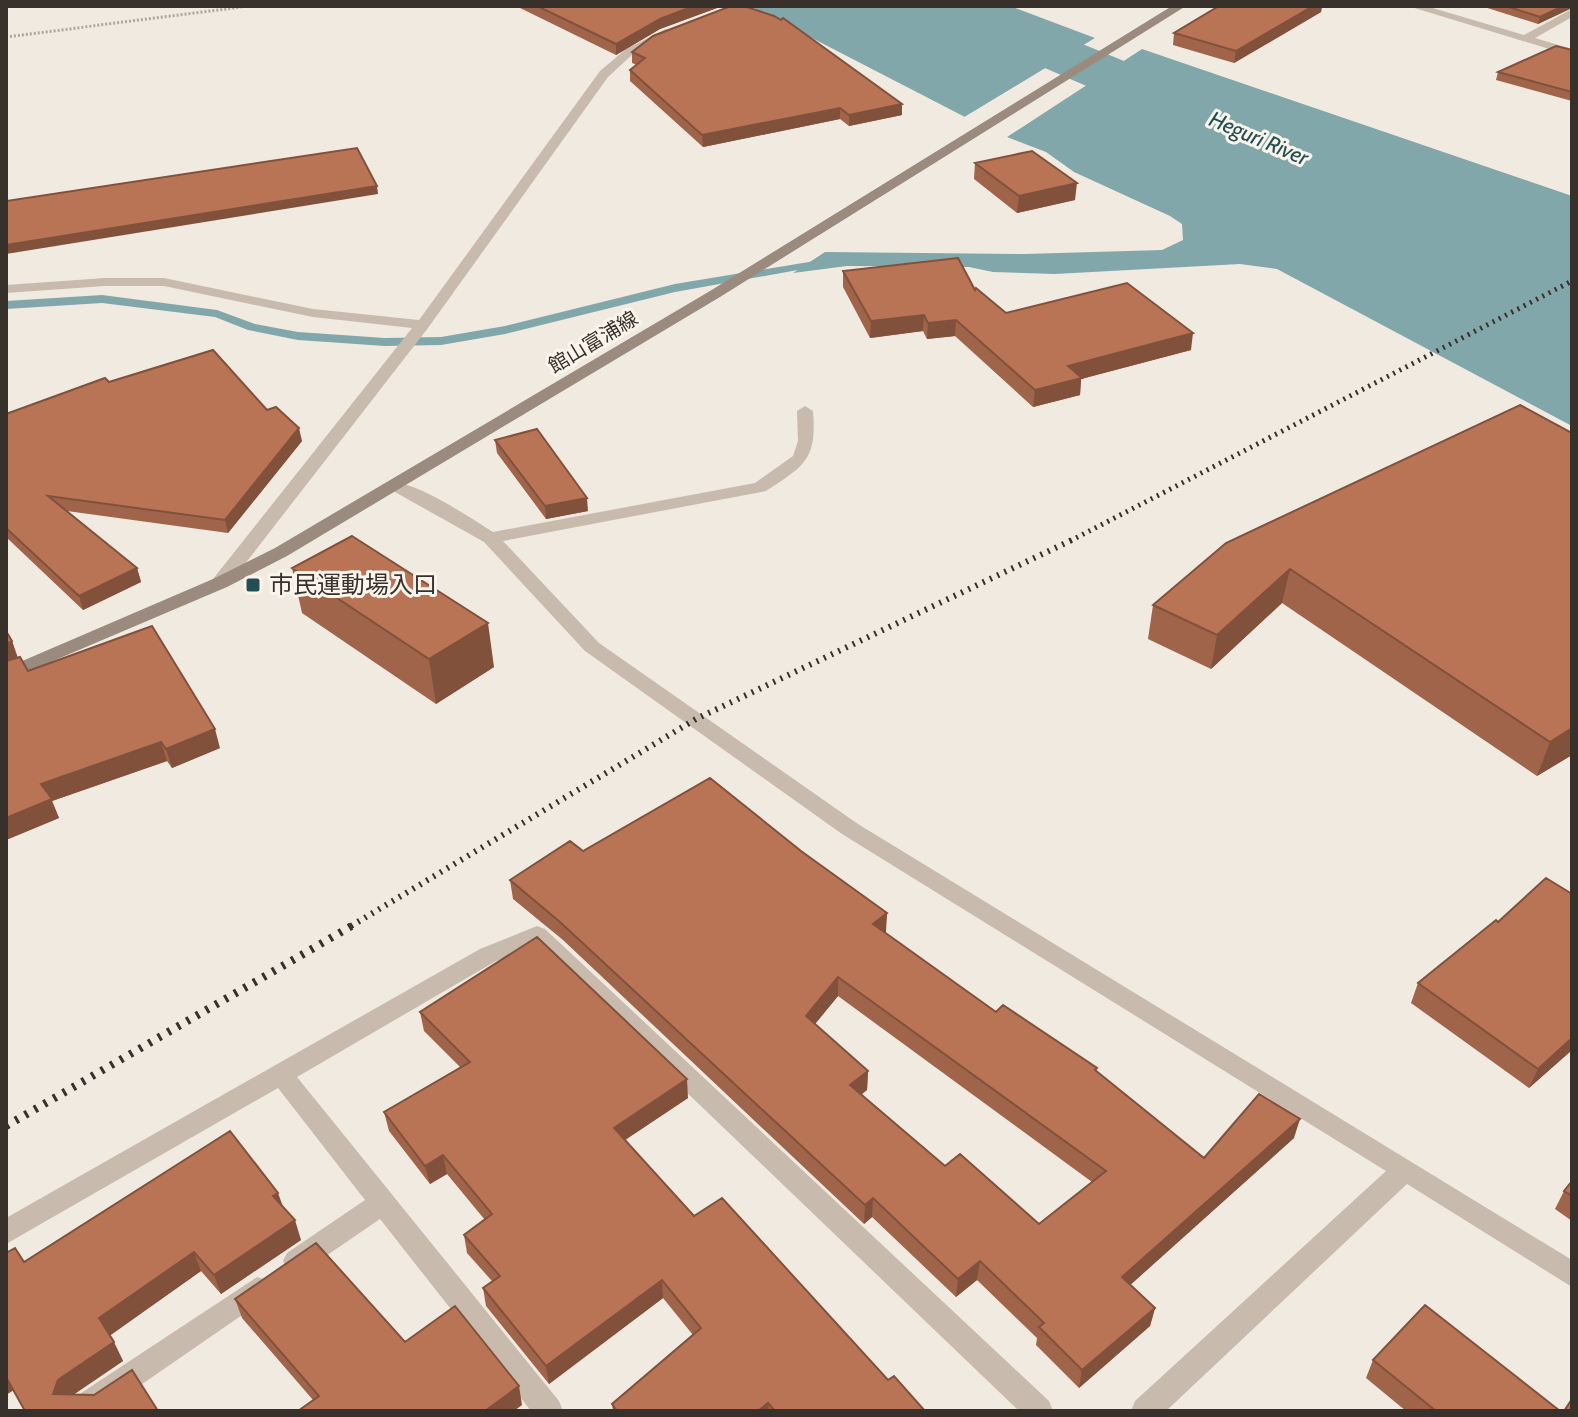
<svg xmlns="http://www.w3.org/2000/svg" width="1578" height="1417" font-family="Cabin,'Noto Sans JP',sans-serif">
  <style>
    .water { fill: #82a7ab }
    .pier { fill: #f1eae0 }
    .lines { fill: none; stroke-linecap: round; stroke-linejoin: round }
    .stream { fill: #82a7ab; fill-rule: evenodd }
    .river { fill: #82a7ab; fill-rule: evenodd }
    .path { stroke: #b3a598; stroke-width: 3; stroke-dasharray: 2 2; stroke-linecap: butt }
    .street { fill: #c8bbad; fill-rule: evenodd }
    .secondary { fill: #9b8b7f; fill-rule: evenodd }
    .rail-far2 { stroke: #37302b; stroke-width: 5; stroke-dasharray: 2 5; stroke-linecap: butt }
    .rail-far1 { stroke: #37302b; stroke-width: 6; stroke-dasharray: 2 6; stroke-linecap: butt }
    .rail { stroke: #37302b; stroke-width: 8; stroke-dasharray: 3 8; stroke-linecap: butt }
    .wall { fill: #9f644a; fill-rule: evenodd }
    .shaded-wall { fill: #82513c }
    .building { fill: #b97456; stroke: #82513c; stroke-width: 2; fill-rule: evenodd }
    .poi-dot { fill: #254e54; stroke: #f9f4ec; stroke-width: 3 }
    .labels { text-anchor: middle; stroke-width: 6; stroke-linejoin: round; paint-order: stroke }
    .far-street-label { font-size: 20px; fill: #37302b; stroke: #f9f4ec }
    .far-water-label { font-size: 22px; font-style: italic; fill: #254e54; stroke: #f9f4ec }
    .poi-label { font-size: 24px; fill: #37302b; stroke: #f9f4ec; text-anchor: start }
  </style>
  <rect width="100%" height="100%" fill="#f1eae0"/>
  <path class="water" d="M750 6H1010L1095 38 965 117Z
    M1142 49 1572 196V426L1277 269 1240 264 1055 274 993 272 969 267 847 266 793 273 825 252 1025 254 1162 250 1183 240 1182 224 1170 216 1074 172 1046 152 1007 137Z"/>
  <path class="pier" d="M1099 36 1098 41 967 120 961 119Z
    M1140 45 1146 46 1003 139 1005 134Z"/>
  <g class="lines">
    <path class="stream" d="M827 259 833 262 831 264 675 292 505 334 441 345 385 346 298 340 248 330 215 317 102 303 6 309V301L102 295 217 310 255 324 298 332 385 338 441 337 505 326 675 284Z"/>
    <path class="river" d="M919 6H990L1246 111 1255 124 1246 137 1225 142 1204 137 927 17Z"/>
    <path class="path" d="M6 37 249 6"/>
    <path class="street" d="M1408 6H1426L1524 35 1572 9V17L1535 38 1572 49V56Z
      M666 29 672 32 670 34 634 53 608 77 428 328 227 587H213L211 583 213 579 412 328 313 317 164 286H105L6 293V285L105 278H164L313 309 419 320 600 71 626 49Z
      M805 406 813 411C817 459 805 466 766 491L503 541 599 643 858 824 1572 1260V1287L1407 1184 1166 1411H1131L1135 1401 1386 1171 842 834 585 651 484 542 386 487 389 483C412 478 472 519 493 532L755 483 793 456 798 441 797 411Z
      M537 926 545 929 1049 1401 1053 1411H1019L534 946 496 961 297 1077 559 1401 563 1411H531L380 1219 307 1269 297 1273 287 1269 283 1261 287 1253 365 1200 278 1088 6 1244V1218L480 949Z
      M257 1277 267 1280 271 1289 267 1298 103 1411H65L69 1401Z"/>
    <path class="secondary" d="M1172 6H1186L720 297 287 556 227 587 6 681V668L213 579 275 548 710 291Z"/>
    <path class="rail-far2" d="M1070 541 1572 281"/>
    <path class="rail-far1" d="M351 926 696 719 1074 539"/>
    <path class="rail" d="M6 1126 355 924"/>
  </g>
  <path class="wall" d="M516 6H717V8L660 29 616 55Z
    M1219 6H1322L1321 12 1234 63 1173 45 1174 33Z
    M1481 6H1572V8L1538 24Z
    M1572 50V101L1496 80 1498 72Z
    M632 52 902 104V115L849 126 840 119 703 147 630 81V70L637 65 632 63Z
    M975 163 1075 200 1017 213 974 179Z
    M843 271 975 290 1006 313 1191 350 1081 379 1080 395 1033 407 955 336 927 339 923 331 870 338 843 287Z
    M109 382 267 410 302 441 228 533 67 511 137 568 141 582 83 610 6 537V414Z
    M1572 433V755L1537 776 1282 603 1211 669 1148 639 1153 605Z
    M495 440 588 511 546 519 497 453Z
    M292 568 494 667 436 704 302 613Z
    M12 641 18 658 28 671 220 748 172 768 167 761 52 801 59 818 6 840Z
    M583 851H801L887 913 885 933 996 1012 1097 1068 1096 1071 1204 1158 1294 1138 1130 1285 1155 1308 1150 1326 1079 1388 1036 1345 1037 1338 977 1280 956 1297 872 1217 864 1224 563 940 513 899 510 880ZM838 996 1092 1182 1039 1224 945 1166 861 1095 867 1090 868 1071 815 1024Z
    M1572 894V1050L1529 1088 1411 1003 1418 983 1498 922Z
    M420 1012 688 1098 625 1140 694 1216 925 1411H613L612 1404 693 1335 663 1298 549 1384 486 1306 483 1288 492 1281 467 1253 464 1235 485 1220 447 1174 430 1184 389 1131 384 1112 460 1067 424 1031Z
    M1572 1181V1221L1555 1209 1564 1191Z
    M283 1206 301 1240 221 1294 201 1271 110 1335 123 1361 73 1395 158 1411H25L24 1262Z
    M235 1299 405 1342 522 1405 313 1400 242 1318Z
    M1373 1360 1560 1411H1406L1366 1378Z"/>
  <path class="shaded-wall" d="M694 6H717V8L660 29 616 55V44L660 19Z
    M1313 6H1322L1321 12 1234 63 1236 51Z
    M1563 6H1572V8L1538 24 1540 17Z
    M902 104V115L849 126V115Z
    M840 108V119L703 147 702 135Z
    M1077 183 1075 200 1017 213 1019 196Z
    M377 186 378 194 6 254V245Z
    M924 315 923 331 870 338 871 321Z
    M956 320 955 336 927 339 928 323Z
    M1193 333 1191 350 1081 379 1080 395 1033 407 1035 390 1068 366Z
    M299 428 302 441 228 533 225 520Z
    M587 498 588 511 546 519 545 506Z
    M137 568 141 582 83 610 79 596Z
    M1290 569 1282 603 1211 669 1217 635Z
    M488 623 494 667 436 704 429 659Z
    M12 641 18 659 6 666V644Z
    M1572 728V755L1537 776 1550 742Z
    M215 729 220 748 172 768 166 749Z
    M161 742 167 761 52 801 59 818 6 840V818L41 784Z
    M887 913 886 932 872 943 873 924Z
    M838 977V996L806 1035V1016Z
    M1572 1038V1050L1529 1088 1538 1069Z
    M868 1071 867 1090 849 1103 850 1085Z
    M687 1079 688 1098 616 1146 614 1128Z
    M1300 1119 1294 1138 1118 1296 1122 1277Z
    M443 1155 447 1174 430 1184 425 1166Z
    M278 1193 285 1212 273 1196Z
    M873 1198 872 1217 864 1224 865 1205Z
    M295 1220 301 1240 221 1294 214 1275Z
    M194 1252 201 1271 108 1337 99 1318Z
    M980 1261 977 1280 956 1297 958 1279Z
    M662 1280 663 1298 549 1384 546 1366Z
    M1155 1308 1150 1326 1079 1388 1082 1370Z
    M114 1342 123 1361 67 1399 53 1394 58 1380Z
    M6 1377 14 1390 6 1395Z
    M519 1386 522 1405 514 1411H485Z
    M768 1403 769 1411H758Z"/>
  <path class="building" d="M537 6H694L660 19 616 44Z
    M731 6H744L774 16 781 20 783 18 902 104 849 115 840 108 702 135 630 70 645 58 632 52 653 36Z
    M1219 6H1313L1236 51 1174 33Z
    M1506 6H1563L1540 17Z
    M1556 46 1572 50V92L1498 72Z
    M357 148 377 186 6 245V201Z
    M1032 151 1077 183 1019 196 975 163Z
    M958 258 975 290 976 288 1006 313 1127 283 1193 333 1068 366 1082 378 1035 390 956 320 928 323 924 315 871 321 843 271Z
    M213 350 267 410 276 407 299 428 225 520 48 496 137 568 79 596 6 528V414L105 378 109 382Z
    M1520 405 1572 433V728L1550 742 1290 569 1217 635 1153 605 1226 543Z
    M537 429 587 498 545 506 495 440Z
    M352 536 488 623 429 659 292 568Z
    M152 626 215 729 166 749 161 742 41 784 52 799 6 818V661L20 657 28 671Z
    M6 631 12 641 6 644Z
    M710 778 801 851 887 913 873 924 996 1012 1003 1005 1097 1068 1095 1070 1204 1158 1259 1094 1300 1119 1122 1277 1155 1308 1082 1370 1039 1327 1044 1323 980 1261 958 1279 873 1198 865 1205 560 922 510 880 570 841 583 851ZM838 977 1106 1171 1039 1224 960 1154 945 1166 850 1085 868 1071 806 1016Z
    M1546 878 1572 894V1038L1538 1069 1418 983 1496 920 1498 922Z
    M537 937 687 1079 614 1128 694 1216 722 1198 888 1380 894 1376 925 1411H775L768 1403 758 1411H617L612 1404 701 1328 662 1280 546 1366 483 1288 500 1276 464 1235 492 1214 443 1155 425 1166 384 1112 470 1062 420 1012Z
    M230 1131 278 1193 273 1196 295 1220 214 1275 194 1252 99 1318 114 1342 58 1380 53 1394 94 1395 132 1370 158 1411H25L6 1377V1253L15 1248 24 1262Z
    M1572 1181V1196L1564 1191Z
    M316 1243 405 1342 455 1306 519 1386 485 1411H298L319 1396 235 1299Z
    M1425 1305 1560 1411H1436L1373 1360Z
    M1572 1399V1411H1564Z"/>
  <rect class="poi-dot" x="245" y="577" width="16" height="16" rx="4"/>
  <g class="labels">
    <g class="far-street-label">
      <text transform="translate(593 342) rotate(-31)" y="7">館山富浦線</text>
    </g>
    <g class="far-water-label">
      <text transform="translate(1259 138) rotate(23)" y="8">Heguri River</text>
    </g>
    <g class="poi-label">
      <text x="269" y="593">市民運動場入口</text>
    </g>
  </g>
  <rect width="1578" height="1417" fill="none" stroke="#37302b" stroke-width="16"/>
</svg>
